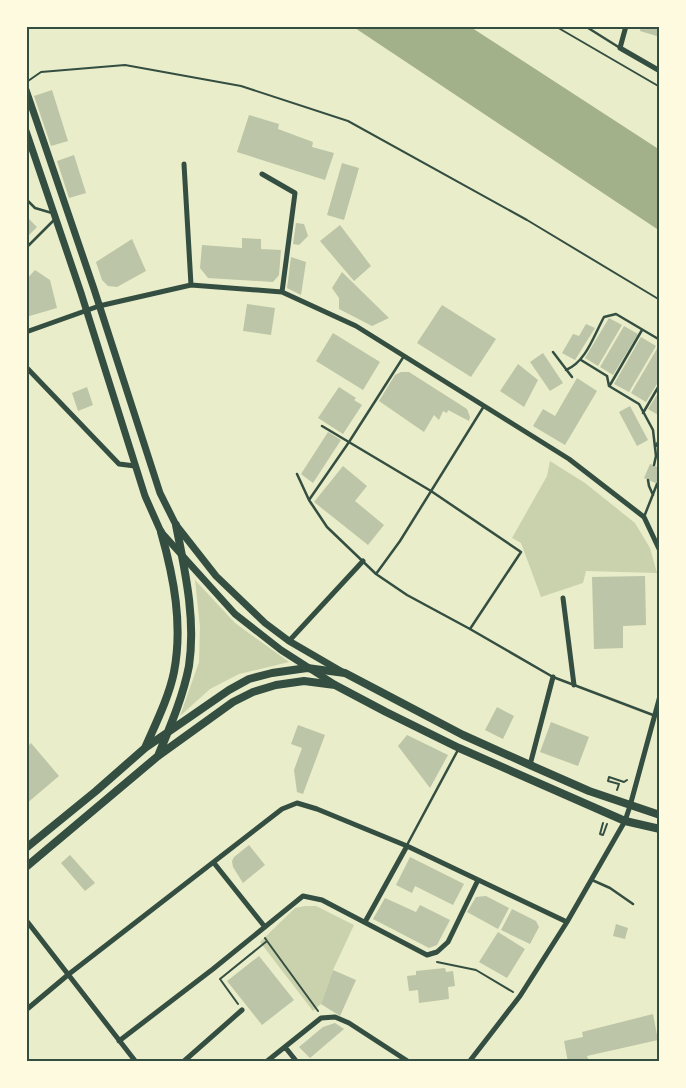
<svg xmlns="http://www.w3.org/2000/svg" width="686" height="1088" font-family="'Noto Sans',sans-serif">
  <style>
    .green { fill: #cad2ad }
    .water { fill: #a3b18a }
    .building { fill: #bcc5a7 }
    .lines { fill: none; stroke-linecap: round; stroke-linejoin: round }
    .path { stroke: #344e41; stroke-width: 2 }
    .service { stroke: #344e41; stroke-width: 2.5 }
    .minor { stroke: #344e41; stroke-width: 5 }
    .secondary { stroke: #344e41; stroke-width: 7 }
    .primary { stroke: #344e41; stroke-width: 8 }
    .neatline { fill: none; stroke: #344e41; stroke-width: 2 }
  </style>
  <rect width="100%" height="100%" fill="#e9edc9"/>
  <path class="green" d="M550 461 585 483 635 523 650 548 657 573 586 571 583 583 541 597 521 543 512 538 547 476Z
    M195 580 235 623 289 662 239 674 210 689 180 716 199 662 200 627Z
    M305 906H316L354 925 333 970 321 1004 313 1011 260 942 295 908Z"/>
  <path class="water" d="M352 26H469L660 150V231Z"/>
  <path class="building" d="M641 26H660V37L640 31Z
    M52 90 68 141 51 146 34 96Z
    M249 115 279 124 278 129 313 142 312 147 334 153 325 180 237 152Z
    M74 155 86 193 69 198 57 161Z
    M342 163 359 168 344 220 327 215Z
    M26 216 37 227 26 238Z
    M296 223 304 224 308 236 299 245 293 244Z
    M340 225 371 266 354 281 320 241Z
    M242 238 261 239V249L281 250 279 275 273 282 208 278 200 268 202 245 242 248Z
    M132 239 146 271 117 287 108 286 102 280 96 262Z
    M291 257 306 262 301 295 287 288Z
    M35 270 50 280 57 308 26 317V288H28L26 280Z
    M342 272 389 318 372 326 339 309V298L332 288Z
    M247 304 275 308 271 335 243 331Z
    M442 305 496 339 471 377 417 343Z
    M609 318 622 325 598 366 585 358Z
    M586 324 595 328 575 360 562 353 573 334 579 336Z
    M624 326 638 334 613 375 600 367Z
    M333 333 380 362 363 390 316 361Z
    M641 337 656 346 629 392 614 384Z
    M658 347 660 349V379L646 402 631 393Z
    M543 353 563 383 550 391 530 362Z
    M518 364 538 380 524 407 500 391Z
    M401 372H409L467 409 470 417 469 421 448 410 447 413 443 411 439 420 434 415 424 432 379 401 395 375Z
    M577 378 597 391 565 445 533 426 543 409 555 416Z
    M87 387 93 405 78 411 72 393Z
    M339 387 356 398 354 400 362 405 343 434 318 418Z
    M660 390V416L648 409Z
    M630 406 648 440 637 446 619 412Z
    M328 432 341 440 313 483 301 474Z
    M650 464 660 468V485L644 478Z
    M343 466 367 486 355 501 384 525 368 545 314 502Z
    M645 576 646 625 623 626V648L594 649 592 577Z
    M497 707 514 716 503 739 485 730Z
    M551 722 589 737 578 766 540 752Z
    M298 725 325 735 303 794 297 792 294 770 302 748 291 744Z
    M407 735 448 755 430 788 398 746Z
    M31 743 59 776 26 804V748Z
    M249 845 265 865 243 883 233 867 232 861 234 857Z
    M70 855 95 883 85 891 61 863Z
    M410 857 464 884 453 905 415 886 412 893 396 885Z
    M486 896 509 908 498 929 467 912 476 897Z
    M385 898 416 912 420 905 450 920 437 945 429 948 373 919Z
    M512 909 536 921 539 927 530 944 501 930Z
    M616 924 628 928 625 939 613 936Z
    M498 932 525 949 507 978 479 962Z
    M259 956 294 1000 262 1025 227 981Z
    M445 968 446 972 453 971 455 986 448 987 449 999 419 1003 418 990 409 991 407 976 416 975V971Z
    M333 970 356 980 340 1016 321 1004Z
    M653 1014 658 1040 587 1056 589 1062H568L564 1041 583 1037 582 1032Z
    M335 1023 344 1029 310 1058 299 1047 323 1027Z"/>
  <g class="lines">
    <path class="path" d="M555 26 660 87
      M28 81 41 72 125 65 241 86 348 121 527 220 660 300
      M617 790 619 784 608 781 609 777 624 782 627 780
      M603 823 600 834 603 835 607 824
      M267 941 318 1011
      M437 962 476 970 513 992
      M238 1004 220 979 267 941 265 938"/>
    <path class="service" d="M585 26 620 48
      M26 199 35 208 52 213
      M26 248 55 219
      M553 352 572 377
      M581 360 607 376 609 386 639 404 653 430 656 456 654 465
      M566 370C586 362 594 335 604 317L616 314 660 340
      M610 385 642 330
      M643 413 660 384
      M322 426 431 491 521 552 470 629
      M656 446 660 438
      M297 474 309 500 327 527 376 574 407 595 470 629 553 677 653 715
      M648 480 649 486 653 495
      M309 500 349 442 404 356
      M644 517 657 484
      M376 574 400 541 484 406
      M407 845 459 748
      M592 880 610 888 633 904"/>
    <path class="minor" d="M626 26 620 48 660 71
      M184 164 191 285
      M262 174 295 193 282 292
      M26 332 99 306 191 285 282 292 356 326 569 459 644 517 660 551
      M26 367 119 464 135 466
      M563 598 574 685
      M289 641 363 561
      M530 765 553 677
      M214 863 265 927
      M26 920 136 1062
      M365 922 407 846
      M26 1010 69 974 282 809 297 803 317 809 407 846 567 922
      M119 1041 213 969 303 896 322 900 427 955 437 952 448 942 478 880
      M285 1047 297 1062
      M183 1062 242 1010
      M266 1062 321 1018 335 1017 349 1023 409 1062
      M469 1062 520 996 567 922 625 821 630 806 660 696"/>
    <path class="secondary" d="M26 90 94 289 160 493 176 525 216 576 265 623 289 641 344 673
      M26 131 81 293 145 496 161 532 235 614 281 650 334 684"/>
    <path class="primary" d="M145 748C155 725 169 697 174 672 183 625 174 578 161 532
      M158 756C170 727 183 697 189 666 196 619 185 571 176 525
      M26 848 96 791 145 748 229 690 249 679 272 673 307 668 345 673 463 735 530 765 589 791 660 815
      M26 867 158 756 233 702 253 692 276 685 304 681 335 685 386 712 459 748 625 821 660 829"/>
  </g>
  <rect width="686" height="1088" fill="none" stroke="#fefae0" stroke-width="55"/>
  <rect x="28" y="28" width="630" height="1032" class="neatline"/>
</svg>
